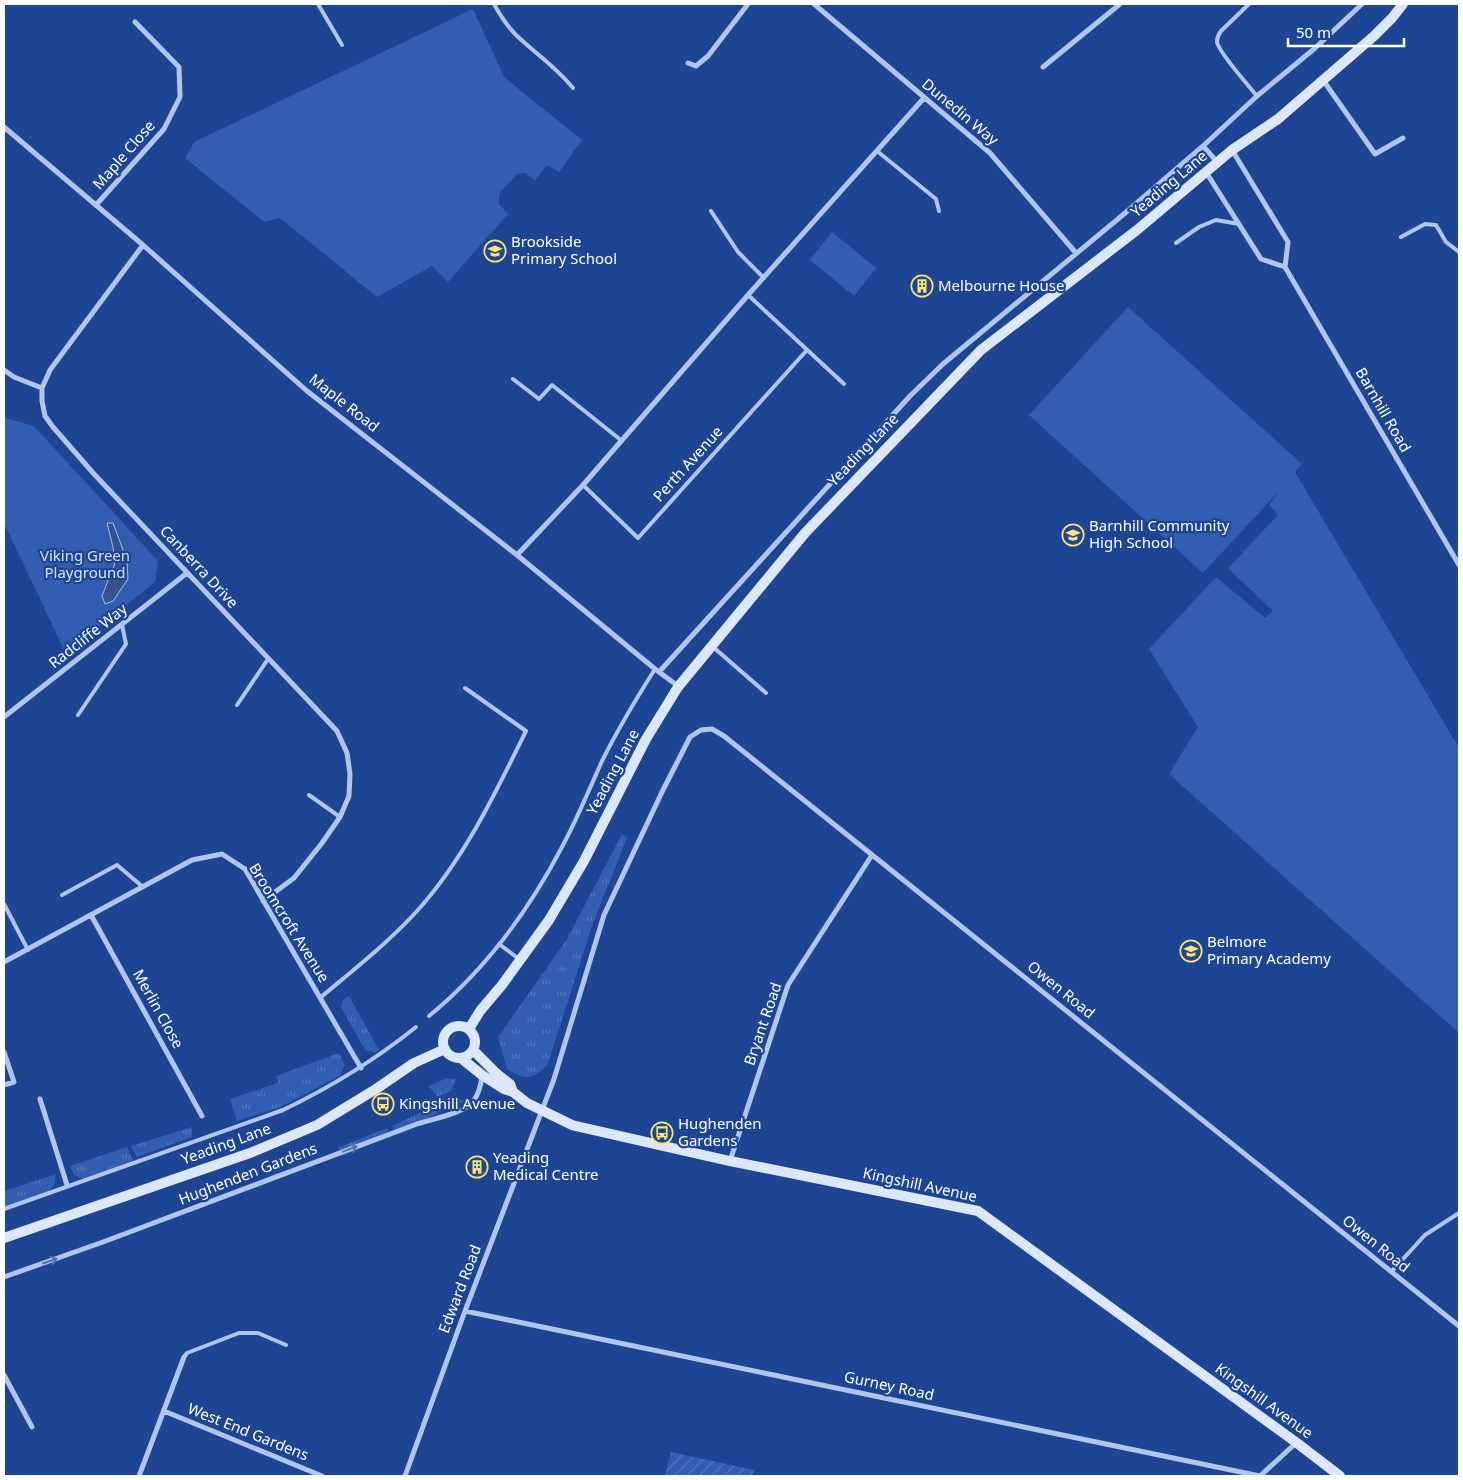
<svg xmlns="http://www.w3.org/2000/svg" width="1463" height="1480" font-family="'Noto Sans',sans-serif">
  <style>
    .grass { fill: url(#grass-tufts) }
    .park { fill: #325eb1 }
    .garden { fill: url(#garden-furrows) }
    .water { fill: #36528c; stroke: #a3bff0 }
    .lines { fill: none; stroke-linecap: round; stroke-linejoin: round }
    .lane { stroke: #b0c6ee; stroke-width: 4 }
    .street { stroke: #b0c6ee; stroke-width: 5 }
    .secondary { stroke: #dde7fa; stroke-width: 10 }
    .oneway { stroke: #5172b3 }
    .labels { text-anchor: middle; stroke-width: 4.5; stroke-linejoin: round; paint-order: stroke }
    .street-label { font-size: 15px; fill: #fff; stroke: #1e4593 }
    .poi-label { font-size: 15px; fill: #fff; stroke: #1e4593; text-anchor: start }
    .park-label { font-size: 15px; fill: #d6e3fa; stroke: #1e4593 }
  </style>
  <defs>
    <pattern id="grass-tufts" width="24" height="20" patternUnits="userSpaceOnUse" patternTransform="scale(1.25)"><rect width="24" height="20" fill="#325eb1"/><path d="M3 7l-1-3M5 7V3M7 7l1-3M15 17l-1-3M17 17v-4M19 17l1-3" fill="none" stroke="#5176bd"/></pattern>
    <pattern id="garden-furrows" width="10" height="10" patternUnits="userSpaceOnUse" patternTransform="scale(1.25)"><rect width="10" height="10" fill="#325eb1"/><path d="M-1 1l2-2M0 10L10 0M9 11l2-2" fill="none" stroke="#5176bd"/></pattern>
  </defs>
  <rect width="100%" height="100%" fill="#1e4593"/>
  <path class="grass" d="M622 834 627 838 593 923 547 1066C530 1080 526 1080 507 1069L498 1037 567 939Z
    M349 996 379 1050 375 1053 365 1050 341 1007 343 1000Z
    M339 1053 345 1065 340 1076 280 1107 237 1121 230 1099 278 1083 276 1076Z
    M447 1078 456 1079 451 1091 437 1097 429 1086Z
    M453 1097 465 1101 429 1117 430 1121 397 1134 392 1126Z
    M192 1127V1137L137 1157 131 1146Z
    M387 1128 391 1136 342 1156 338 1148Z
    M127 1147 135 1163 86 1180 74 1175 70 1166Z
    M56 1174 54 1186 44 1195 4 1208V1191Z"/>
  <path class="park" d="M473 9 504 77 582 140 559 172 547 165 535 180 525 173 517 174 499 194V204L508 214 448 282 432 266 377 297 280 218 264 222 185 158 194 142Z
    M832 232 876 268 854 296 810 260Z
    M1128 307 1302 464 1295 472 1459 748V1033L1169 774 1198 727 1149 649 1216 577 1265 618 1273 611 1228 568 1278 515 1269 505 1279 491 1203 573 1029 415Z
    M4 418 34 426 158 561 155 582 66 654 4 523Z"/>
  <path class="garden" d="M671 1452 754 1470 752 1476H665Z"/>
  <path class="water" d="M107 523H113L127 561 128 579 113 601 105 604 102 596 115 563 113 547Z"/>
  <g class="lines">
    <path class="lane" d="M318 4 342 45
      M494 4C500 15 507 26 516 35 536 54 556 67 573 88
      M1249 4 1221 31C1218 35 1217 38 1217 42 1219 53 1249 86 1257 96
      M877 151 936 199 939 211
      M711 211 738 252 764 278
      M1401 237 1425 224 1436 225 1446 242 1459 252
      M1176 243 1199 227 1216 220 1239 224
      M748 295 844 384
      M513 379 539 399 552 385 622 441
      M583 485 638 538 807 350
      M712 646 766 693
      M237 705 268 659
      M78 715 126 644 122 625
      M309 795 340 817
      M62 895 117 865 143 887
      M4 904 28 950
      M499 944 519 959
      M320 998C353 970 388 943 417 911 464 859 495 794 526 731L465 688
      M429 1016C484 971 529 910 562 847 577 819 589 790 602 761 618 729 636 699 655 669
      M4 1209 283 1110C331 1087 375 1060 416 1027
      M1391 1272 1425 1235 1459 1213
      M184 1357 187 1353 239 1333H258L286 1345"/>
    <path class="street" d="M814 4 990 153 1076 253
      M688 63 696 66 708 56 748 4
      M1043 67 1120 4
      M1323 80 1375 154 1403 138
      M4 127 143 245 307 391 517 555 655 669 678 686
      M1203 146 1217 162
      M1206 172 1261 259 1285 267 1288 242 1232 150
      M96 205 164 129 180 97 179 67 135 22
      M143 245 50 370 42 388V401L45 416 53 427 94 474 337 731 347 753 350 774 349 796 340 817 322 843 294 878 263 901
      M1285 267 1459 565
      M4 370 14 377 42 388
      M517 555 583 485 748 295 924 98
      M659 672 910 396 943 364 1124 214 1203 146 1257 96 1314 49 1362 4
      M4 717 187 573
      M91 915 202 1116
      M4 962 192 860 222 854 245 869 361 1068
      M4 1052 14 1082 4 1085
      M40 1099 67 1185
      M730 1161 788 985 872 855
      M4 1277 103 1242 417 1124C432 1119 464 1113 473 1102 478 1095 481 1085 482 1076
      M465 1311 1260 1476 1296 1443
      M4 1375 32 1427
      M164 1411 322 1476
      M139 1476 184 1357
      M405 1476 465 1311 554 1079 604 915 662 792 690 737 701 730 712 729 724 736 1459 1326"/>
    <path class="secondary" d="M443 1042a16 16 0 1 1 32 0a16 16 0 1 1-32 0Z
      M469 1029 480 1011 502 985 549 920 584 861 646 739 678 687 805 533 981 350 1137 230 1232 150 1278 119 1374 36 1392 18 1403 4
      M473 1050 497 1074 510 1084 513 1092
      M461 1058 482 1075 504 1089 513 1092 527 1103 572 1125 730 1161 978 1211 1297 1443 1340 1476
      M4 1238 250 1153 317 1125 376 1089 414 1063 445 1049"/>
  </g>
  <defs><path id="oneway-shaft" d="M-6 0H5M1.5-3L5.5 0L1.5 3" fill="none" stroke-width="1.6" stroke-linecap="round" stroke-linejoin="round" transform="scale(1.25)"/></defs>
  <g class="oneway">
    <use href="#oneway-shaft" transform="translate(350 1149) rotate(-21)"/>
    <use href="#oneway-shaft" transform="translate(50 1261) rotate(-19)"/>
  </g>
  <defs>
    <g id="school-ring" transform="scale(1.125)"><circle r="9.5" fill="#1e4593" stroke="#fde36f" stroke-width="1.5"/><path d="M0-5L7-2L0 1L-7-2ZM-4 1L0 2.5L4 1V4Q0 6-4 4Z" fill="#fde36f"/></g>
    <g id="building-ring" transform="scale(1.125)"><circle r="9.5" fill="#1e4593" stroke="#fde36f" stroke-width="1.5"/><path d="M-4-6H4V6H1V3H-1V6H-4ZM-2.5-4.3h1.7v1.8h-1.7ZM.8-4.3h1.7v1.8H.8ZM-2.5-1h1.7V.8h-1.7ZM.8-1h1.7V.8H.8Z" fill="#fde36f"/></g>
    <g id="bus-ring" transform="scale(1.125)"><circle r="9.5" fill="#1e4593" stroke="#fde36f" stroke-width="1.5"/><path d="M-5-6H5V4H4V6H2V4H-2V6H-4V4H-5ZM-3.5-4V0h7V-4ZM-3.5 1.2v1.5H-2V1.2ZM2 1.2v1.5H3.5V1.2Z" fill="#fde36f"/></g>
  </defs>
  <g fill-rule="evenodd">
    <use href="#school-ring" x="495" y="251"/>
    <use href="#building-ring" x="922" y="286"/>
    <use href="#school-ring" x="1073" y="535"/>
    <use href="#school-ring" x="1191" y="951"/>
    <use href="#bus-ring" x="383" y="1104"/>
    <use href="#bus-ring" x="662" y="1133"/>
    <use href="#building-ring" x="477" y="1167"/>
  </g>
  <g class="labels">
    <g class="street-label">
      <text transform="translate(960 112) rotate(40)" y="5">Dunedin Way</text>
      <text transform="translate(124 155) rotate(-49)" y="5">Maple Close</text>
      <text transform="translate(1169 184) rotate(-40)" y="5">Yeading Lane</text>
      <text transform="translate(344 403) rotate(38)" y="5">Maple Road</text>
      <text transform="translate(1383 410) rotate(60)" y="5">Barnhill Road</text>
      <text transform="translate(863 450) rotate(-46)" y="5">Yeading Lane</text>
      <text transform="translate(688 464) rotate(-48)" y="5">Perth Avenue</text>
      <text transform="translate(199 567) rotate(47)" y="5">Canberra Drive</text>
      <text transform="translate(88 636) rotate(-38)" y="5">Radcliffe Way</text>
      <text transform="translate(613 772) rotate(-62)" y="5">Yeading Lane</text>
      <text transform="translate(289 923) rotate(58)" y="5">Broomcroft Avenue</text>
      <text transform="translate(1061 990) rotate(39)" y="5">Owen Road</text>
      <text transform="translate(158 1009) rotate(61)" y="5">Merlin Close</text>
      <text transform="translate(763 1024) rotate(-71)" y="5">Bryant Road</text>
      <text transform="translate(226 1144) rotate(-20)" y="5">Yeading Lane</text>
      <text transform="translate(248 1174) rotate(-21)" y="5">Hughenden Gardens</text>
      <text transform="translate(920 1185) rotate(12)" y="5">Kingshill Avenue</text>
      <text transform="translate(1376 1244) rotate(39)" y="5">Owen Road</text>
      <text transform="translate(460 1289) rotate(-69)" y="5">Edward Road</text>
      <text transform="translate(889 1386) rotate(12)" y="5">Gurney Road</text>
      <text transform="translate(1264 1401) rotate(36)" y="5">Kingshill Avenue</text>
      <text transform="translate(248 1432) rotate(22)" y="5">West End Gardens</text>
    </g>
    <g class="poi-label">
      <text x="511" y="247">Brookside<tspan x="511" dy="17">Primary School</tspan></text>
      <text x="938" y="291">Melbourne House</text>
      <text x="1089" y="531">Barnhill Community<tspan x="1089" dy="17">High School</tspan></text>
      <text x="1207" y="947">Belmore<tspan x="1207" dy="17">Primary Academy</tspan></text>
      <text x="399" y="1109">Kingshill Avenue</text>
      <text x="678" y="1129">Hughenden<tspan x="678" dy="17">Gardens</tspan></text>
      <text x="493" y="1163">Yeading<tspan x="493" dy="17">Medical Centre</tspan></text>
    </g>
    <g class="park-label">
      <text x="85" y="561">Viking Green<tspan x="85" dy="17">Playground</tspan></text>
    </g>
  </g>
  <rect width="1463" height="1480" fill="none" stroke="#ffffff" stroke-width="10"/>
  <path d="M1288 38v8h116v-8" fill="none" stroke="#ffffff" stroke-width="2.5"/>
  <text x="1296" y="38" font-size="15" fill="#ffffff" stroke="#1e4593" stroke-width="4" paint-order="stroke">50 m</text>
</svg>
